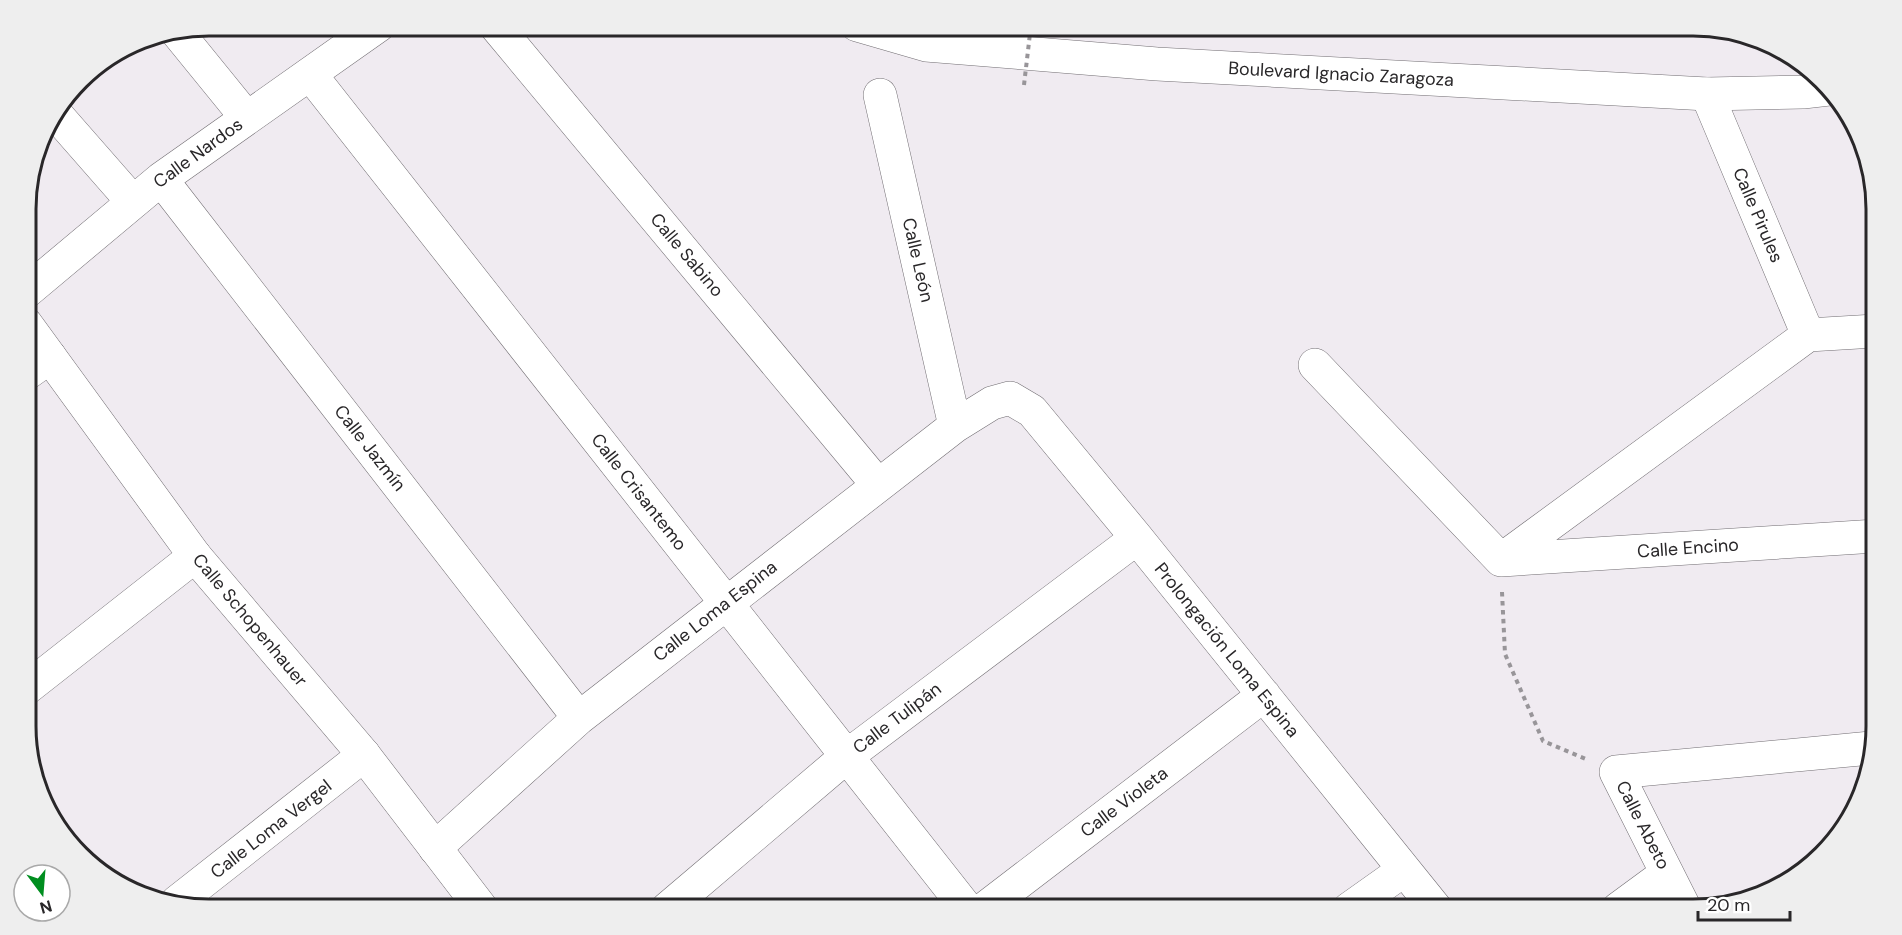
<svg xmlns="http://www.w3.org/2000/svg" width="1902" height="935" font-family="'DM Sans',sans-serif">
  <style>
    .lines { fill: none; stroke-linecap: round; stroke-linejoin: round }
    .street-casing { stroke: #716d72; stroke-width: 34 }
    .secondary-casing { stroke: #716d72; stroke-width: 34 }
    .primary-casing { stroke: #716d72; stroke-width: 34 }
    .path { stroke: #989599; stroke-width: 4; stroke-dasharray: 4.5 4.5; stroke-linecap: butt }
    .street { stroke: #fff; stroke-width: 33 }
    .secondary { stroke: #fff; stroke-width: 33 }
    .primary { stroke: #fff; stroke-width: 33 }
    .path-bridge { stroke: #989599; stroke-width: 4; stroke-dasharray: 4.5 4.5; stroke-linecap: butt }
    .labels { text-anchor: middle; stroke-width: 5; stroke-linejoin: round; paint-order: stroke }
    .street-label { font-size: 18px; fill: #292729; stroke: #fff }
    .rim { fill: none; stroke: #292729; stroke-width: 3 }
  </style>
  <rect width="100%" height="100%" fill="#f0ebf1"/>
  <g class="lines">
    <g class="street-casing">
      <path id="street" d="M495 25 878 485
        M177 32 247 118
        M310 74 967 909
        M1707 94 1808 335
        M880 95 955 426
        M55 113 133 202
        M161 179 579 718
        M26 292 161 179 379 25
        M1808 335 1875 331
        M1315 365 1501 560
        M26 374 50 357
        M1501 560 1808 335
        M1501 560 1876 536
        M27 688 195 556
        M435 848 579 718 955 426 992 403 1010 398 1032 411 1137 538 1436 909
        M177 902 364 755
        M667 909 847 756 1137 538
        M984 909 1264 695
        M1349 909 1404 870
        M1618 909 1667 873
        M1685 909 1616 772 1871 748"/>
    </g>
    <g class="secondary-casing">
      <path id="secondary" d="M26 324 195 556 364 755 482 909"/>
    </g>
    <g class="primary-casing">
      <path id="primary" d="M857 25 926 45 1157 64 1707 94 1803 92 1829 89"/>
    </g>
    <path class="path" d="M1502 592 1505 654 1543 741 1588 760"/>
    <use href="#street" class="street"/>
    <use href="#secondary" class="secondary"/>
    <use href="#primary" class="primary"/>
    <path class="path-bridge" d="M1024 85 1031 25"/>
  </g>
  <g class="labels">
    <g class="street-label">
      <text transform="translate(1341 74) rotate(3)" y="6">Boulevard Ignacio Zaragoza</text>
      <text transform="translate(198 153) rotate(-36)" y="6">Calle Nardos</text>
      <text transform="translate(1758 215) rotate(67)" y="6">Calle Pirules</text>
      <text transform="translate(687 255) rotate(50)" y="6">Calle Sabino</text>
      <text transform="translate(918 260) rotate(77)" y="6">Calle León</text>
      <text transform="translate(370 448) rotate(52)" y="6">Calle Jazmín</text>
      <text transform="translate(639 492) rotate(52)" y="6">Calle Crisantemo</text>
      <text transform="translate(1688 548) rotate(-4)" y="6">Calle Encino</text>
      <text transform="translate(715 611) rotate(-38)" y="6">Calle Loma Espina</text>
      <text transform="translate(250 620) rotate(50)" y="6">Calle Schopenhauer</text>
      <text transform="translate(1227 650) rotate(51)" y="6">Prolongación Loma Espina</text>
      <text transform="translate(897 718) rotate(-37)" y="6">Calle Tulipán</text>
      <text transform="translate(1124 802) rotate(-37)" y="6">Calle Violeta</text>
      <text transform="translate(1643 825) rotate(63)" y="6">Calle Abeto</text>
      <text transform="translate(271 829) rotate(-38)" y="6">Calle Loma Vergel</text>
    </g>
  </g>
  <path d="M0 0H1902V935H0ZM209 36H1693A173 173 0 0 1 1866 209V726A173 173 0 0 1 1693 899H209A173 173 0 0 1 36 726V209A173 173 0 0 1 209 36Z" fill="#eee" fill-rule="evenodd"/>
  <path class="rim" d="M209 36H1693A173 173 0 0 1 1866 209V726A173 173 0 0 1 1693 899H209A173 173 0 0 1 36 726V209A173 173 0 0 1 209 36Z"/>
  <g transform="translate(42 893) rotate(164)"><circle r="28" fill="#ffffff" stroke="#a9a9a9" stroke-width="1.5"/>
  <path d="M0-4.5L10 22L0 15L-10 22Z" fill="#008e1f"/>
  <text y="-9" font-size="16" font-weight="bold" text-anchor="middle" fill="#292729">N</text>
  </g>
  <path d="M1698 911v9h92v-9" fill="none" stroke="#292729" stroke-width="3"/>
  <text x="1707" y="911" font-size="18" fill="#292729" stroke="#ffffff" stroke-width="4.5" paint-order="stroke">20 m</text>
</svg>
